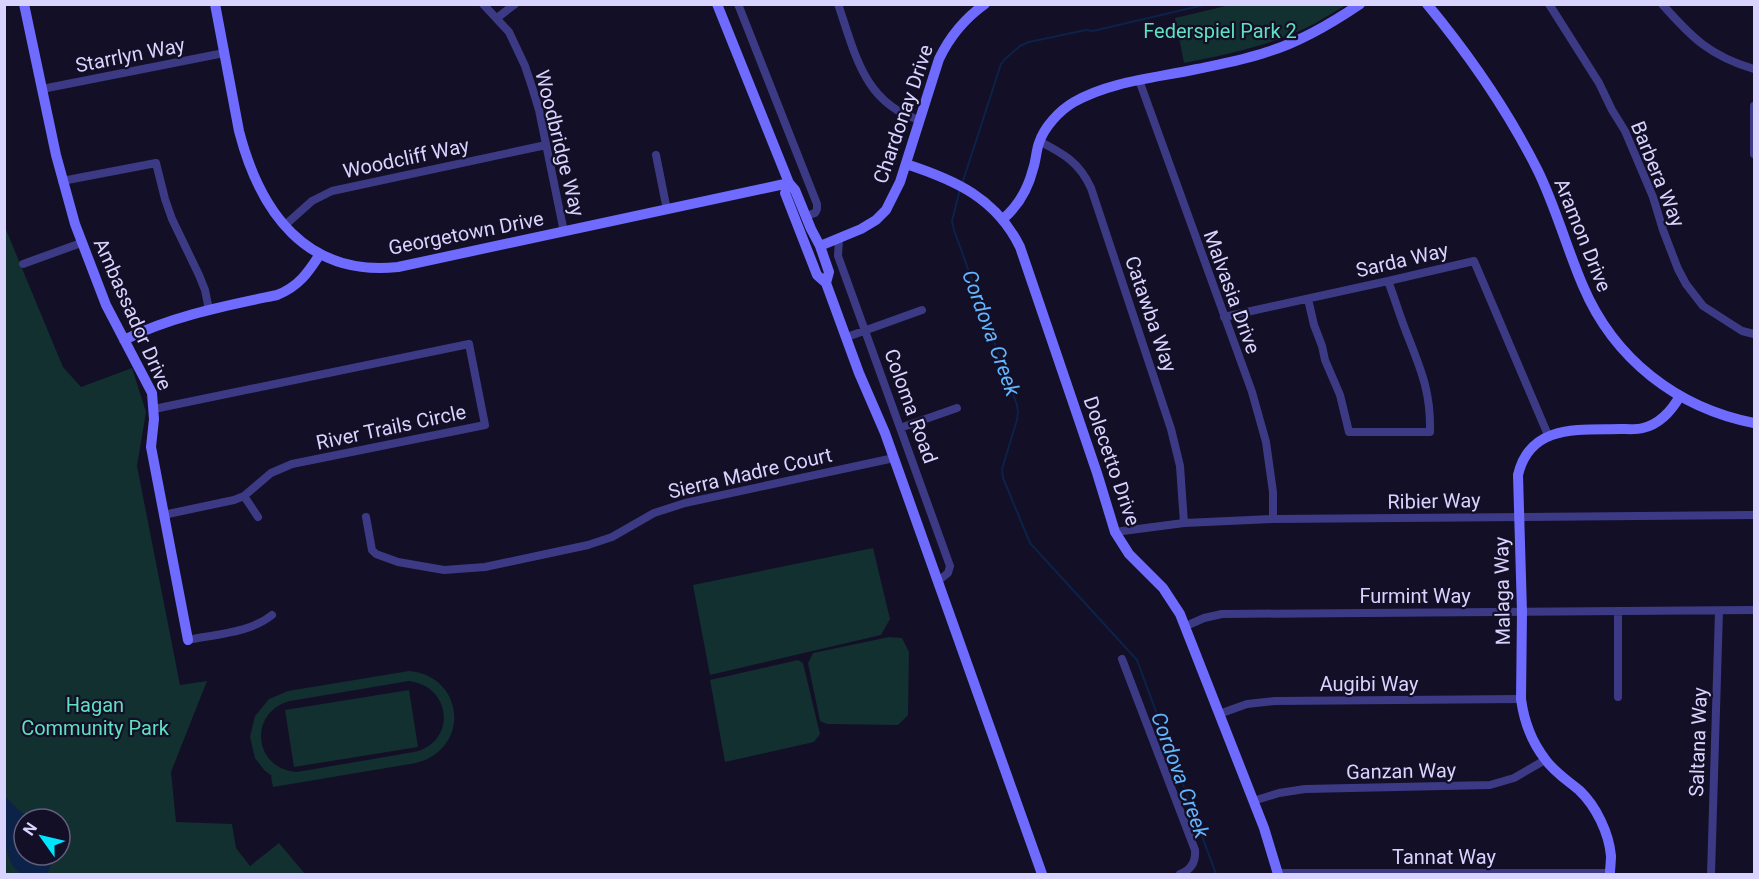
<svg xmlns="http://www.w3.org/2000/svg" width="1759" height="879" font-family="Roboto,sans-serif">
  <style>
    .green { fill: #12302f; fill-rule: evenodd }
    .water { fill: #0c2248 }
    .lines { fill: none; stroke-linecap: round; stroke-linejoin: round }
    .stream { stroke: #0c2248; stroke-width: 2 }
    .street { stroke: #3d3a85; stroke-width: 8 }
    .secondary { stroke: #6f6bff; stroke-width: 10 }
    .labels { text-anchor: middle; stroke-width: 4.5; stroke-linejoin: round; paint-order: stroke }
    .park-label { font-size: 20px; fill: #5fe0c0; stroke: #130f26 }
    .street-label { font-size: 20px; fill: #d9d4ff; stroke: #130f26 }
    .water-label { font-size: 21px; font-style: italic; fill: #62b6ff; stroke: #130f26 }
  </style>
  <rect width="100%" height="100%" fill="#130f26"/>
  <path class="green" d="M1230 5V4L1346 5C1335 11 1325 18 1314 24 1273 45 1228 54 1184 63L1175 18Z
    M4 225 63 367 81 387 132 368 146 412 137 466 180 685 207 681 171 772 176 822 232 824 236 848 250 866 279 843 305 874H5ZM24 819H60V855H24Z
    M873 548 890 619 881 635 710 675 693 585Z
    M889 637 902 638 909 652 908 715 898 725 827 724 820 721 808 663 813 653Z
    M798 660 803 663 820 734 814 742 725 762 710 680Z
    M409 671C465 676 471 749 416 763L273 787 271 777 272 776 264 770 255 758 250 737 255 716 269 699 288 691ZM409 681C452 686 457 742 414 752L297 772C253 769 248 712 290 701Z
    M409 690 418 747 294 767 285 710Z"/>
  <path class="water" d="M5 796 17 809 32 819H24V855H52L51 866 47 874C40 875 30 876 24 874 0 868 4 815 5 796Z"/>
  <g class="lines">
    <path class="stream" d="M962 184 1001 64 1005 59 1020 46 1029 42 1086 30 1093 31 1208 4
      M960 189 952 221 954 230 1017 405 1018 412 1017 420 1002 469 1003 478 1030 543 1137 660 1216 874"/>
    <path class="street" d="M483 4 509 32 525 66 532 87 539 110 564 232
      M738 4 817 204V209L815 213 806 216
      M838 4C855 53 864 104 920 120
      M1549 4 1599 83 1612 110 1625 131 1653 197 1663 230 1678 269 1686 284 1703 306 1742 331 1754 334
      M1662 4C1692 38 1710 56 1754 69
      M497 18 515 4
      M1139 80 1252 392 1266 442 1273 492V519
      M42 89 224 53
      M1754 106V154
      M1039 141C1064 154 1079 162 1091 188L1171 429 1180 466 1184 523
      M656 155 667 210
      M62 181 156 163 165 199 172 219 199 275 205 290 209 310
      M284 226 312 201 332 191 546 145
      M839 239 838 256 950 566 948 573 938 581
      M23 264 81 243
      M1308 299 1314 325 1322 346 1325 360 1340 395 1349 432H1430C1431 392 1421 370 1407 334 1400 317 1395 299 1388 281
      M1224 317 1388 281 1474 261 1548 435
      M847 337 922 310
      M154 409 469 344 485 425 292 464 271 473 244 496 234 500 163 515
      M900 428 957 408
      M244 496 258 517
      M366 517 372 550 376 554 398 562 444 570 485 567 588 545 612 537 654 513 685 503 894 458
      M1115 532 1184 523 1273 519 1754 515
      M1618 611V697
      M1186 626 1204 618 1222 614 1754 610
      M188 640C216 634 250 633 272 615
      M1122 659 1195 850C1196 862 1191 870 1180 874
      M1219 714 1247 704 1275 701 1521 699
      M1253 801 1279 793 1305 789 1490 785 1514 778 1545 760
      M1277 873H1610
      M1711 874 1719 611"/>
    <path class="secondary" d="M24 4 56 155 75 224 106 305 152 393 154 419 151 447 188 640
      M215 4 239 131C260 212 306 277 398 267L789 183
      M717 4 789 183 795 190 811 229 820 246 829 272 826 283
      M1427 4C1470 56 1508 111 1538 171 1556 208 1567 249 1583 286 1614 359 1677 408 1754 423
      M906 164C955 180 996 198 1020 247L1097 473 1115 532 1129 554 1163 588 1180 614 1264 828 1278 874
      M789 183 785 193 817 275 826 283 859 373 885 433 1042 874
      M1003 219C1018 206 1028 189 1033 169 1036 161 1036 151 1039 143 1044 127 1060 110 1074 102 1111 81 1156 78 1197 69 1221 64 1244 60 1267 52 1300 42 1332 23 1360 4
      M820 246 861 229 876 220 886 210 900 182 939 59C950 36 964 19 985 4
      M124 340C172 316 225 306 277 295 298 287 308 273 320 254
      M1610 874C1610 868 1611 862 1611 856 1609 833 1596 806 1579 790 1567 780 1554 772 1545 759 1531 741 1524 721 1521 699L1522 612 1518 475C1530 424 1578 430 1620 429 1627 429 1636 430 1643 428 1660 424 1672 410 1680 396"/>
  </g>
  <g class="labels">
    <g class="park-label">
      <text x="1220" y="38">Federspiel Park 2</text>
      <text x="95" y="712">Hagan<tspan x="95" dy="23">Community Park</tspan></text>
    </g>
    <g class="street-label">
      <text transform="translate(130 55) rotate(-11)" y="7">Starrlyn Way</text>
      <text transform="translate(903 114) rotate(-71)" y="7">Chardonay Drive</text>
      <text transform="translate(560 143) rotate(76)" y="7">Woodbridge Way</text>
      <text transform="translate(406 158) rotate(-12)" y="7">Woodcliff Way</text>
      <text transform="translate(1658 174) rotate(68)" y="7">Barbera Way</text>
      <text transform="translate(466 233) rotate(-11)" y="7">Georgetown Drive</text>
      <text transform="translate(1583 235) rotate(68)" y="7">Aramon Drive</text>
      <text transform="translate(1402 260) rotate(-13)" y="7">Sarda Way</text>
      <text transform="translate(1232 292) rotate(70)" y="7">Malvasia Drive</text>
      <text transform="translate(133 314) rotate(66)" y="7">Ambassador Drive</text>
      <text transform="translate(1151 314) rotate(71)" y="7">Catawba Way</text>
      <text transform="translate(911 406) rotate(70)" y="7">Coloma Road</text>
      <text transform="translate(391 427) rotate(-12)" y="7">River Trails Circle</text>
      <text transform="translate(1112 461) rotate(71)" y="7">Dolecetto Drive</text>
      <text transform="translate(750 473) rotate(-13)" y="7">Sierra Madre Court</text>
      <text transform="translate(1434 501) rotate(-1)" y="7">Ribier Way</text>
      <text transform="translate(1502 591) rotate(-91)" y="7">Malaga Way</text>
      <text x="1415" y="603">Furmint Way</text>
      <text x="1369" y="691">Augibi Way</text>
      <text transform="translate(1698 742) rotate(-88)" y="7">Saltana Way</text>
      <text transform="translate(1401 771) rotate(-1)" y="7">Ganzan Way</text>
      <text x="1444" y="864">Tannat Way</text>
    </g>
    <g class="water-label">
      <text transform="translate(991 333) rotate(70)" y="7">Cordova Creek</text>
      <text transform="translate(1180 775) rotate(70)" y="7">Cordova Creek</text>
    </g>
  </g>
  <rect width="1759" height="879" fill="none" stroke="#d9d4ff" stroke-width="12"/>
  <g transform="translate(42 837) rotate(304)"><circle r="28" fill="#130f26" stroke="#625e7d" stroke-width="1.5"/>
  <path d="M0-4.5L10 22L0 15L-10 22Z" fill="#00e5ff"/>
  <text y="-9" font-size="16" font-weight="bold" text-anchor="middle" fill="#d9d4ff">N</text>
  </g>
</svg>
